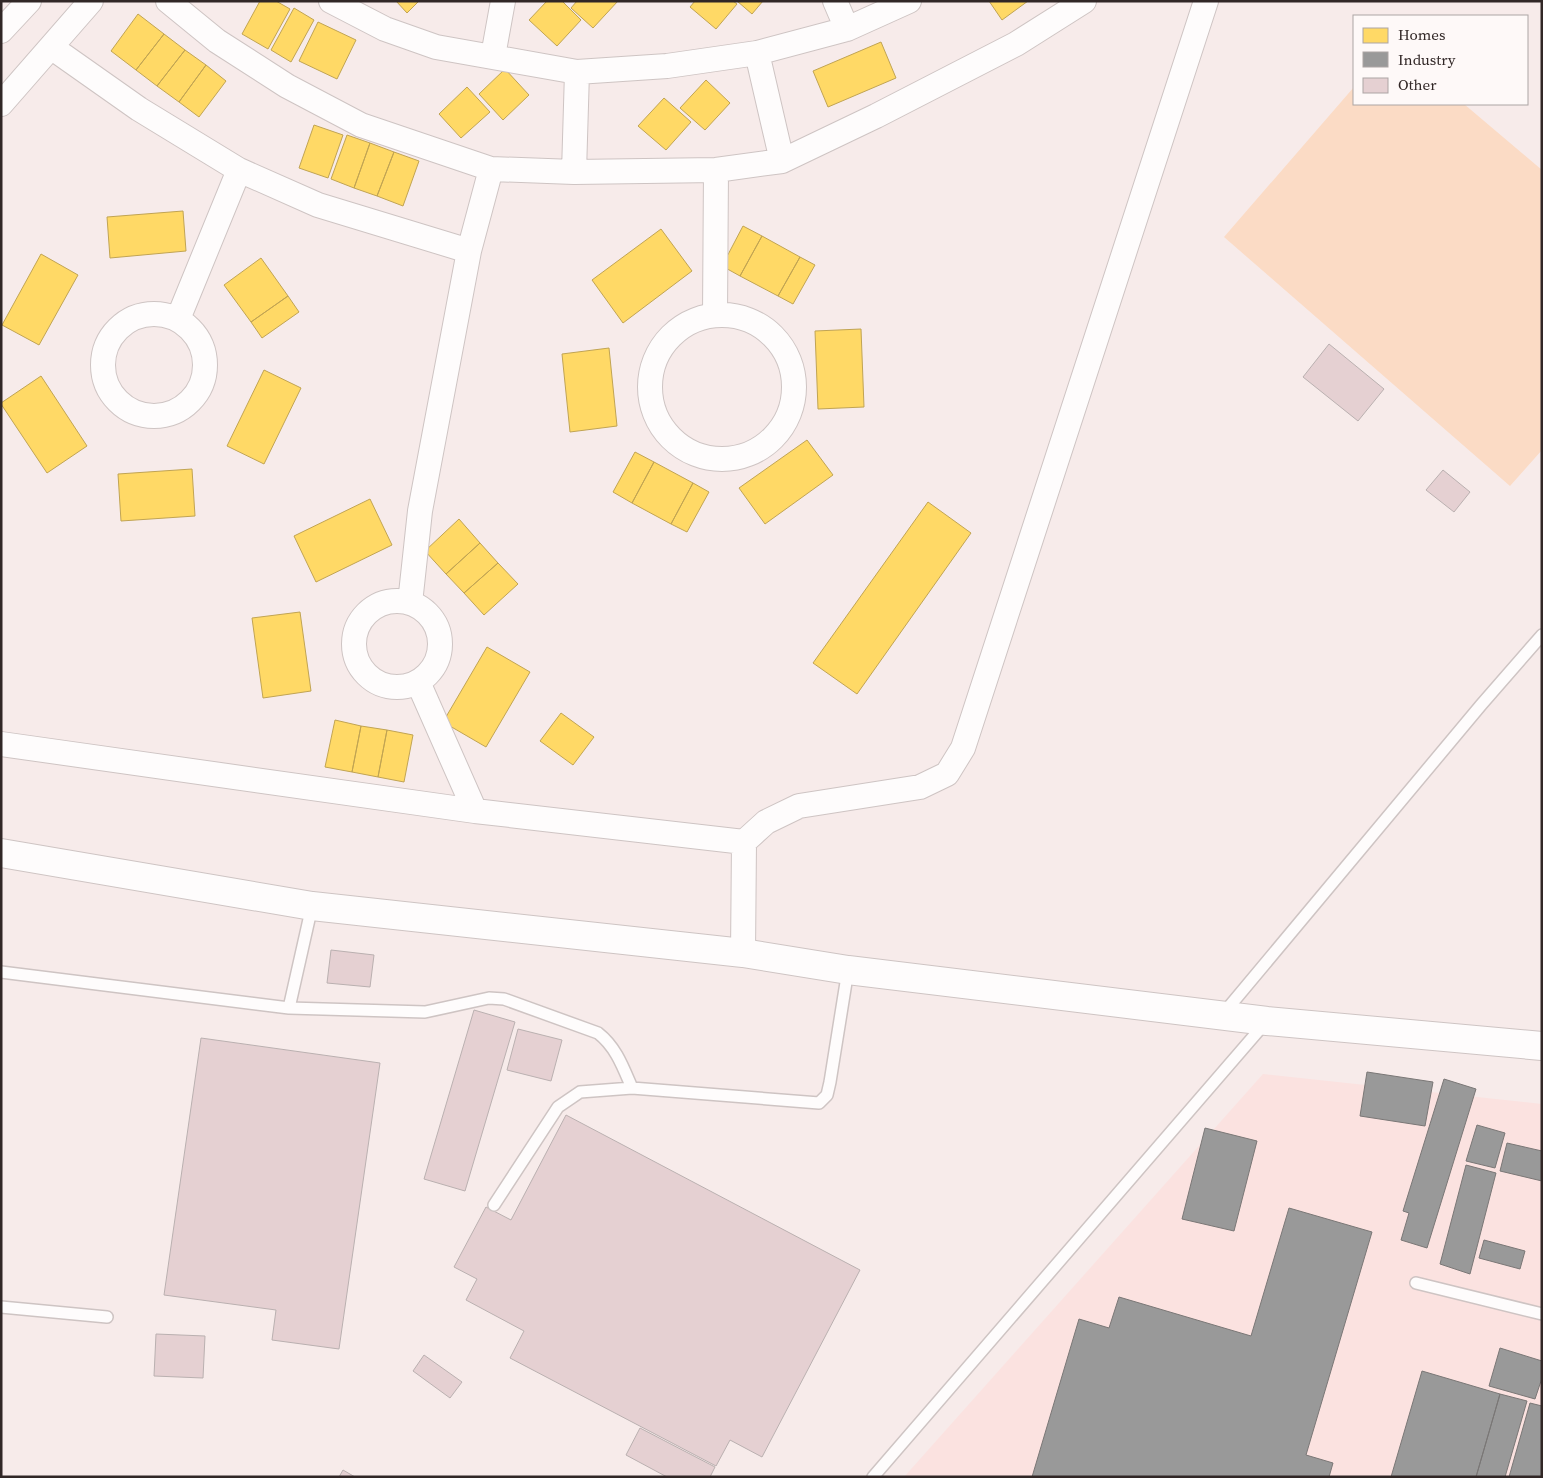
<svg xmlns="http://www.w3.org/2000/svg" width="1543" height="1478" font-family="'Source Serif 4',serif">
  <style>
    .built { fill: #fbe2e0 }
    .green { fill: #fbdbc5 }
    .homes { fill: #ffd966; stroke: #c1a453 }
    .industry { fill: #999; stroke: #7a7776 }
    .building { fill: #e5d0d2; stroke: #bab0b0 }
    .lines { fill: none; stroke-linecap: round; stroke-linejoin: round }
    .service-casing { stroke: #cec4c3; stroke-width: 14 }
    .minor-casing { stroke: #cec4c3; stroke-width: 26 }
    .secondary-casing { stroke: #cec4c3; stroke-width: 30 }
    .service { stroke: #fefcfc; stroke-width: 11 }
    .minor { stroke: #fefcfc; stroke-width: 24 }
    .secondary { stroke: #fefcfc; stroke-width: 28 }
  </style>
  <rect width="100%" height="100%" fill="#f7ebea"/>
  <path class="built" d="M1263 1074 1542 1104V1477H904Z"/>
  <path class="green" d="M1354 87V104H1464L1542 170V450L1510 486 1224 237Z"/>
  <path class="homes" d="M260 1H276L290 9 268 49 242 34Z
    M396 1H419L407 13Z
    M547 1H562L581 20 557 46 529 20Z
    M577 1H618L593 28 571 8Z
    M695 1H733L737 4 716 29 690 7Z
    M737 1H763L752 14Z
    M989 1H1028L1002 20Z
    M294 8 314 20 291 62 271 50Z
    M138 14 164 34 136 70 111 51Z
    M318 22 356 40 337 79 299 61Z
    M164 34 185 50 157 86 136 70Z
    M881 42 896 78 828 107 813 71Z
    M185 50 206 65 179 102 157 86Z
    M206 65 226 81 199 117 179 102Z
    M505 69 529 95 503 120 479 94Z
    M706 80 730 103 705 130 680 108Z
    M467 87 490 112 461 138 439 114Z
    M664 98 691 122 666 150 638 126Z
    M314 125 343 135 328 178 299 168Z
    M347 135 370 143 354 188 331 179Z
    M370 143 394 152 377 196 354 188Z
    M394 152 419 161 403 206 377 196Z
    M183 211 186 251 110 258 107 217Z
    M743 226 762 236 740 276 722 266Z
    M661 229 692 271 623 323 592 280Z
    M762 236 800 257 778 296 740 276Z
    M41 254 78 275 39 345 2 325Z
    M800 257 815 265 793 304 778 296Z
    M261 258 288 296 251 322 224 285Z
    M288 296 299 312 262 338 251 322Z
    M861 329 864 407 818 409 815 331Z
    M609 348 617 426 570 432 562 354Z
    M264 370 301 388 264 464 227 446Z
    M41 376 87 446 47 473 1 404V403Z
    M807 440 833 475 765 524 739 488Z
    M635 452 654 462 632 503 613 492Z
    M654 462 693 483 671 524 632 503Z
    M192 469 195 516 121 521 118 474Z
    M693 483 709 492 687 532 671 524Z
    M370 499 392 545 316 582 294 536Z
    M928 502 971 533 857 694 813 663Z
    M459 519 480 543 446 574 425 551Z
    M480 543 498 563 464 593 446 574Z
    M498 563 518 584 484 615 464 593Z
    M300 612 311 691 263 698 252 618Z
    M487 647 530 672 486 747 443 722Z
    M561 713 594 737 573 765 540 741Z
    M335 720 361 726 352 772 325 767Z
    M361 726 387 730 378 777 352 772Z
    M387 730 413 735 404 782 378 777Z"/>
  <path class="industry" d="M1367 1072 1433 1082 1425 1126 1360 1116Z
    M1444 1079 1476 1089 1427 1248 1401 1240 1409 1213 1403 1211Z
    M1477 1125 1505 1133 1495 1168 1466 1161Z
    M1205 1128 1257 1141 1234 1231 1182 1219Z
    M1507 1143 1542 1151V1181L1500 1171Z
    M1466 1165 1496 1173 1470 1274 1440 1264Z
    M1289 1208 1372 1232 1306 1455 1333 1463 1329 1477H1032L1079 1319 1109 1328 1119 1297 1251 1336Z
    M1484 1240 1525 1251 1520 1269 1479 1258Z
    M1500 1348 1542 1361V1378L1535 1399 1489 1386Z
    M1422 1371 1500 1394 1476 1477H1391Z
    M1500 1394 1527 1401 1505 1477H1476Z
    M1530 1403 1542 1406V1477H1509Z"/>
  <path class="building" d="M1329 344 1384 389 1358 421 1303 377Z
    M1443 470 1470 492 1454 512 1426 490Z
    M331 950 374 955 370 987 327 983Z
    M474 1010 515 1022 465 1191 424 1179Z
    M518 1029 562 1040 551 1081 507 1070Z
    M201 1038 380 1063 339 1349 272 1340 276 1310 164 1295Z
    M566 1115 860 1270 762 1457 730 1440 716 1466 510 1358 524 1331 466 1300 477 1279 454 1267 486 1207 511 1220Z
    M156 1334 205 1336 203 1378 154 1376Z
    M424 1355 462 1382 450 1398 413 1371Z
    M640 1428 715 1467 710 1477H667L626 1455Z
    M343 1470 355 1477H339Z"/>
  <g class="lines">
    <g class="service-casing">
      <path id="service" d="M1 972 289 1008 312 906
        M289 1008 425 1012 489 998 504 999 598 1033C616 1047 623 1067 632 1088
        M1223 1014 1481 705 1542 635
        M494 1205 558 1107 580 1092 632 1088 819 1103 827 1095 830 1082 848 970
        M1416 1283 1542 1314
        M1 1307 107 1317
        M873 1477 1266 1022"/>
    </g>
    <g class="minor-casing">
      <path id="minor" d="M168 1 217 41 287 86 361 125 491 169 574 172 716 170 782 161 876 116 1016 44 1084 1
        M331 1 385 29 436 47 577 72 667 66 757 53 847 29 909 1
        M835 1 847 29
        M1 31 29 1
        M51 47 139 109 239 170 318 205 469 251
        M757 53 782 161
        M493 56 503 1
        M1 104 91 1
        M574 172 577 72
        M103 365a51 51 0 1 1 102 0a51 51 0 1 1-102 0Z
        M650 387a72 72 0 1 1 144 0a72 72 0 1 1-144 0Z
        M715 315 716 170
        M178 319 239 170
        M354 644a43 43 0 1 1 86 0a43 43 0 1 1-86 0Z
        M410 603 420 511 469 251 491 169
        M418 682 475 811
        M1 744 475 811 744 842
        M743 953 744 842 766 822 799 806 920 787 947 774 963 748 1206 1"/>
    </g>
    <g class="secondary-casing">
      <path id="secondary" d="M1 853 312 906 743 953 848 970 1267 1021 1542 1046"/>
    </g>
    <use href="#service" class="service"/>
    <use href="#minor" class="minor"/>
    <use href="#secondary" class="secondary"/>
  </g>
  <rect width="1543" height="1478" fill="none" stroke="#312726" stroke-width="5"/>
  <rect x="1353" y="15" width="175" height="90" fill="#fef9f8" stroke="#aca5a4"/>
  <rect x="1363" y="28" width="25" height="15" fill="#ffd966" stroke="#aca5a4"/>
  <text x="1398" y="40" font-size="15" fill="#312726">Homes</text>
  <rect x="1363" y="52" width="25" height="15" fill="#999999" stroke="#aca5a4"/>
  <text x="1398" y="65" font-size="15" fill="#312726">Industry</text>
  <rect x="1363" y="78" width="25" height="15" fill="#e5d0d2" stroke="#aca5a4"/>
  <text x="1398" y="90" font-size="15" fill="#312726">Other</text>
</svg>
